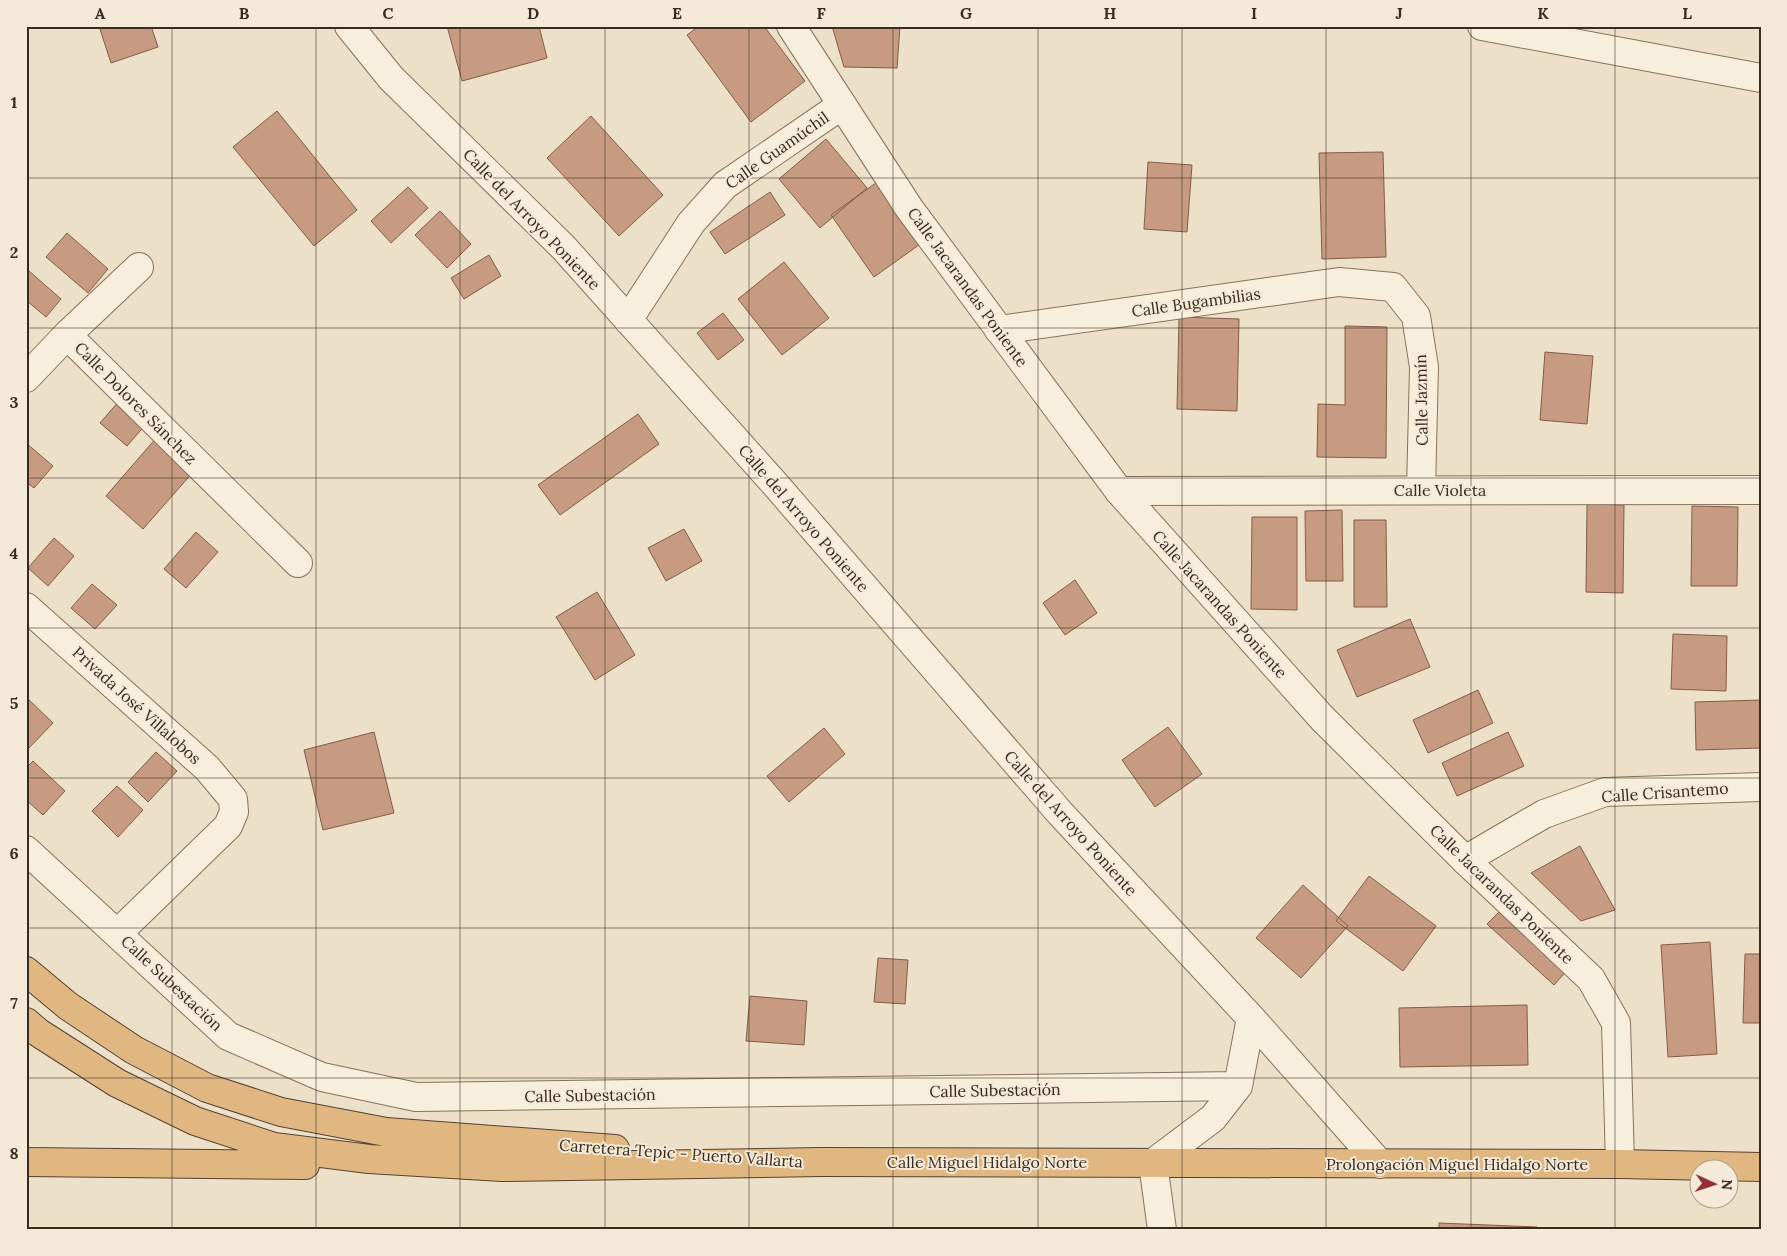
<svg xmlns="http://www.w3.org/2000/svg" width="1787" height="1256" font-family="Lora,serif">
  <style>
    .building { fill: #c79b81; stroke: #845c46 }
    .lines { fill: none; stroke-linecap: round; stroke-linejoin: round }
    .minor-casing { stroke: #87725e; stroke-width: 30 }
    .tertiary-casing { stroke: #87725e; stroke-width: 30 }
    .trunk-casing { stroke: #554132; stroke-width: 30 }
    .minor { stroke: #f7eedb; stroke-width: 28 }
    .tertiary { stroke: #f7eedb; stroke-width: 28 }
    .trunk { stroke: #e0b781; stroke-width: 28 }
    .grid { fill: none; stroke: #382b21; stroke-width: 1; stroke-opacity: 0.55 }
    .labels { text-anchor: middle; stroke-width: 4; stroke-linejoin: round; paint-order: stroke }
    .street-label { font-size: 16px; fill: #382b21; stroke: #f4ead7 }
    .neatline { fill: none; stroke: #382b21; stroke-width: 2 }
    .grid-label { font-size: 16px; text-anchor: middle; font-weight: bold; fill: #382b21 }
  </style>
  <rect width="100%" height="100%" fill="#ece0c8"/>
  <path class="building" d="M99 26H151L158 47 111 63Z
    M447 26H539L547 58 462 81Z
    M699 26H764L805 81 751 122 687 35Z
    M832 26H900L897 68 844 67Z
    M277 111 357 210 314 246 233 147Z
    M591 116 663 195 619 236 547 158Z
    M826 139 867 188 820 228 779 179Z
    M1383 152 1386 257 1322 259 1319 153Z
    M1148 162 1192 165 1187 232 1144 229Z
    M880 180 923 242 874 277 831 215Z
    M408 187 428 208 391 243 371 221Z
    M770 192 785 215 725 254 710 232Z
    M440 211 471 244 447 268 415 235Z
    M67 233 108 269 88 293 46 257Z
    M489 255 501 276 464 299 451 278Z
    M784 262 829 318 782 355 738 299Z
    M29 271 61 299 46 317 26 300V274Z
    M723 313 744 340 718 360 697 333Z
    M1179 317 1239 319 1237 411 1177 409Z
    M1345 326 1387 327 1386 458 1317 457 1318 404 1345 405Z
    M1545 352 1593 356 1587 424 1540 420Z
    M120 400 147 423 127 446 100 423Z
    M638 414 659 444 560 515 538 485Z
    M157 437 194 471 143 529 106 496Z
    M26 443 53 466 34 488 26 482Z
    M1587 504 1624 505 1623 593 1586 592Z
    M1692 506 1738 507 1737 586H1691Z
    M1342 510 1343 581H1306L1305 511Z
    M1252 517H1297V610L1251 609Z
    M1354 520H1386L1387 607H1354Z
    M684 529 702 561 666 581 648 548Z
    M196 532 218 552 186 588 164 569Z
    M54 538 74 556 48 586 28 568Z
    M1075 580 1097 613 1065 635 1043 603Z
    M92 584 117 605 95 629 71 608Z
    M597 592 635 655 595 680 556 617Z
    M1410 619 1430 667 1357 697 1337 650Z
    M1673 634 1727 636 1726 691 1671 689Z
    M1478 690 1493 723 1428 753 1413 720Z
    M26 697 53 723 26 751Z
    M1761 700V748L1696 750 1695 702Z
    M1168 727 1202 774 1155 807 1122 760Z
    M824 728 845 754 789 802 767 776Z
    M374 732 394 813 323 830 304 750Z
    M1508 732 1524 766 1457 796 1442 763Z
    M156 752 177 771 148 802 128 782Z
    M33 761 65 791 43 815 26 800V768Z
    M117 786 143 810 118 837 92 811Z
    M1580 846 1615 910 1581 921 1531 873Z
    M1369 876 1436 926 1403 971 1336 921Z
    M1303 885 1348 926 1301 978 1256 938Z
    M1506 905 1571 966 1554 985 1487 924Z
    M1710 942 1717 1054 1668 1057 1661 945Z
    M1745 954H1761V1023H1743Z
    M878 958 908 960 905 1004 874 1002Z
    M750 996 807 1001 804 1045 746 1041Z
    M1527 1005 1528 1065 1400 1067 1399 1008Z
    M1439 1223 1537 1227V1230H1439Z"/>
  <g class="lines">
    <g class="minor-casing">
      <path id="minor" d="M349 26 391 78 564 248 775 484 1060 813 1251 1018 1380 1164
        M628 320 691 223 725 185 842 105
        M999 330 1339 282 1393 287 1416 316 1424 367 1421 490
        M67 335 298 563
        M26 378 67 335 139 267
        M1119 491 1761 490
        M26 607 207 768 233 799 234 812 228 826 118 933
        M26 850 228 1036 322 1077 416 1097 1238 1086
        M1465 860 1544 814 1605 792 1761 787
        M1162 1230 1153 1163 1213 1118 1238 1086 1251 1018"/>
    </g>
    <g class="tertiary-casing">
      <path id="tertiary" d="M791 26 909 208 1119 491 1322 718 1465 860 1591 979 1616 1023 1620 1164
        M1482 26 1761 78"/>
    </g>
    <g class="trunk-casing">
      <path id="trunk" d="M26 971 68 1006 134 1050 207 1088 281 1112 386 1132 615 1149
        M26 1022 39 1033 117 1083 195 1121 274 1147 369 1159 502 1167 821 1162 1620 1164 1761 1167
        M26 1162 305 1165"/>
    </g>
    <use href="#minor" class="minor"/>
    <use href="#tertiary" class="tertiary"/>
    <use href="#trunk" class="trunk"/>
  </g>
  <path class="grid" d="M172 26V1230M316 26V1230M460 26V1230M605 26V1230M749 26V1230M893 26V1230M1038 26V1230M1182 26V1230M1326 26V1230M1471 26V1230M1615 26V1230M26 178H1761M26 328H1761M26 478H1761M26 628H1761M26 778H1761M26 928H1761M26 1078H1761"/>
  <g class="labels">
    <g class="street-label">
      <text transform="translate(777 150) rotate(-35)" y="6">Calle Guamúchil</text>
      <text transform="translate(532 219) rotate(46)" y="6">Calle del Arroyo Poniente</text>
      <text transform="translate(968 287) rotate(54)" y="6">Calle Jacarandas Poniente</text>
      <text transform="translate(1196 302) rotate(-8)" y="6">Calle Bugambilias</text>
      <text transform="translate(1421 400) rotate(-91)" y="6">Calle Jazmín</text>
      <text transform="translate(136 403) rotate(45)" y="6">Calle Dolores Sánchez</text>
      <text x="1440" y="496">Calle Violeta</text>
      <text transform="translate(804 518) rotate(49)" y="6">Calle del Arroyo Poniente</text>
      <text transform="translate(1220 604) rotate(48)" y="6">Calle Jacarandas Poniente</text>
      <text transform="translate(137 705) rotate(42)" y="6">Privada José Villalobos</text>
      <text transform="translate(1665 792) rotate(-4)" y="6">Calle Crisantemo</text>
      <text transform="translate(1071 823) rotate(48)" y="6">Calle del Arroyo Poniente</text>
      <text transform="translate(1502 894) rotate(44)" y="6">Calle Jacarandas Poniente</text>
      <text transform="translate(172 983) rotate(43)" y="6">Calle Subestación</text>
      <text transform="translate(995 1090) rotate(-1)" y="6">Calle Subestación</text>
      <text transform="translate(590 1095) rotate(-1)" y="6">Calle Subestación</text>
      <text transform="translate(681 1153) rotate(4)" y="6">Carretera Tepic - Puerto Vallarta</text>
      <text x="987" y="1168">Calle Miguel Hidalgo Norte</text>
      <text x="1457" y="1170">Prolongación Miguel Hidalgo Norte</text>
    </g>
  </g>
  <rect width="1787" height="1256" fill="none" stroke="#f4ead7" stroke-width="55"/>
  <g transform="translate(1714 1184) rotate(93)"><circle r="24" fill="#f4ead7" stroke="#a99e8e"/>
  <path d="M0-4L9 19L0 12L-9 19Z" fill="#923236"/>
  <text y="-8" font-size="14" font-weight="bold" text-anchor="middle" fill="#382b21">N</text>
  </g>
  <rect x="28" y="28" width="1732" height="1200" class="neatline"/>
  <g class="grid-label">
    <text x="100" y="19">A</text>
    <text x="244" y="19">B</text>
    <text x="388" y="19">C</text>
    <text x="533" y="19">D</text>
    <text x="677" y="19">E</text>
    <text x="821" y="19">F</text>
    <text x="966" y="19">G</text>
    <text x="1110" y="19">H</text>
    <text x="1254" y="19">I</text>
    <text x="1399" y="19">J</text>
    <text x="1543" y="19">K</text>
    <text x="1687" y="19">L</text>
    <text x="14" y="108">1</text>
    <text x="14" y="258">2</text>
    <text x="14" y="408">3</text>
    <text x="14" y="559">4</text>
    <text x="14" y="709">5</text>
    <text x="14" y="859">6</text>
    <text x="14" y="1009">7</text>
    <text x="14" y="1159">8</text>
  </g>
</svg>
